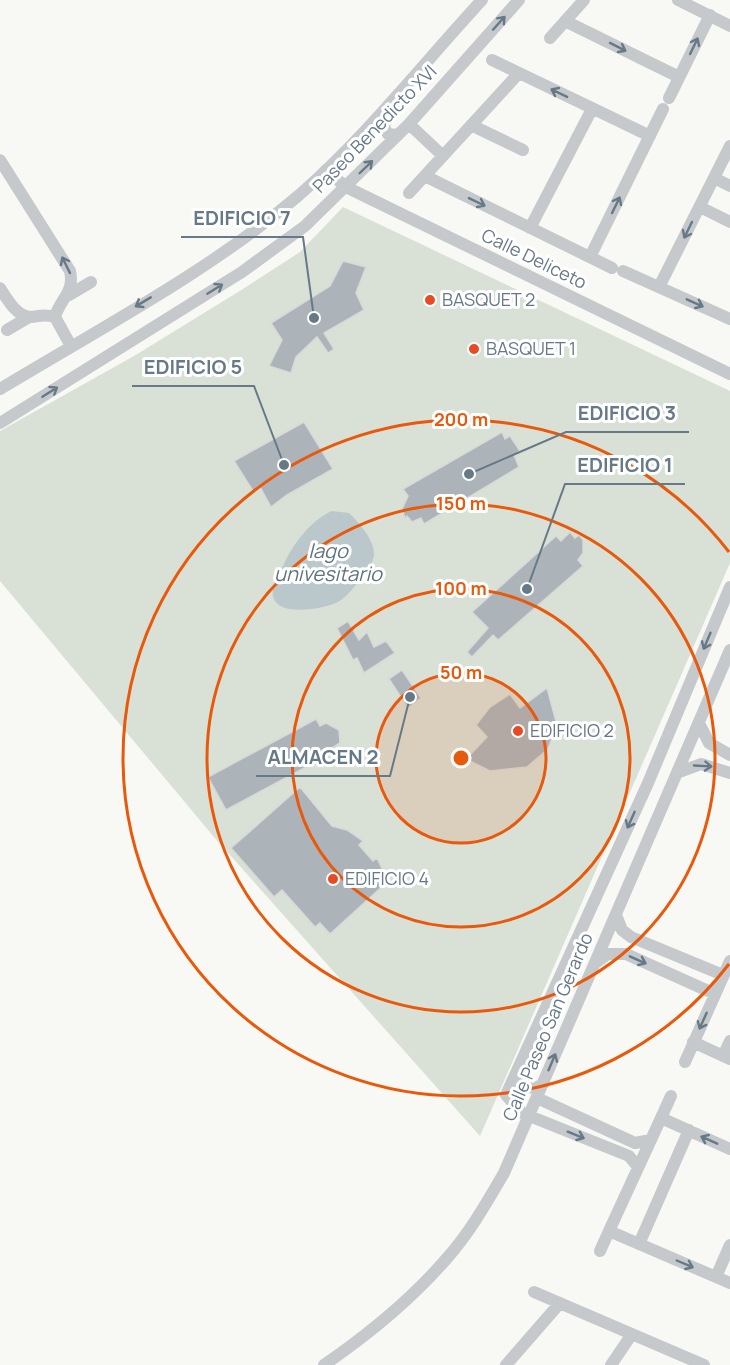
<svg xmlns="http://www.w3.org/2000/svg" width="730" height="1365" font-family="Manrope,sans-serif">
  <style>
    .green { fill: #d9e0d6 }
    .water { fill: #bbc8cb }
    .building { fill: #acb4ba; stroke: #d9d9d7; stroke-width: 1.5 }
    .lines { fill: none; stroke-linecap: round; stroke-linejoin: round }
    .minor { stroke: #c5c9cc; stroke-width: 12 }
    .oneway { stroke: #667987 }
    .ring { fill: none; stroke: #e8590c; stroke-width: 3 }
    .poi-dot { fill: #e74b25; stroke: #fff; stroke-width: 2 }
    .labels { text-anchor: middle; stroke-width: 6; stroke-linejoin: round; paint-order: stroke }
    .street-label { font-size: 18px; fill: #667987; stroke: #fff }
    .poi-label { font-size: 18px; fill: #667987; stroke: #fff; text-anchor: start }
    .water-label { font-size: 20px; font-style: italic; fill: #5d747c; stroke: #fff }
    .centre { fill: #e8590c; stroke: #fff; stroke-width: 3 }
    .ring-label { font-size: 18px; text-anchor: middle; font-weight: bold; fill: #e8590c; stroke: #fff; stroke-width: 6; stroke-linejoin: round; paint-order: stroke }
    .leader { fill: none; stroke: #667987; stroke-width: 2 }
    .callout-dot { fill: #667987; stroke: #fff; stroke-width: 2 }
    .callout-label { font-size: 20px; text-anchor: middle; font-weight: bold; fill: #667987; stroke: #fff; stroke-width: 6; stroke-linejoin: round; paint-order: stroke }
  </style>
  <rect width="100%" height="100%" fill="#f8f8f5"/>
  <path class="green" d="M343 207 730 391V563L480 1136 214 837 0 581V431L134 356 243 289 300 252Z"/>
  <path class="water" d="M332 511 349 513C359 523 375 540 374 555 373 562 367 570 363 575 356 585 348 596 338 602 324 609 268 620 273 589 274 581 280 572 284 564 293 544 311 520 332 511Z"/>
  <path class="building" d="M343 261 366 267 356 293 364 310 324 333 334 349 328 353 317 337 296 357 291 373 269 366 282 340 271 323 330 286Z
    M304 422 333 469 287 495 271 507 260 487 253 491 234 461Z
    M502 432 505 439 510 436 520 451 514 455 519 467 424 524 421 518 412 522 407 516 405 518 402 509 408 496 403 489Z
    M570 532 575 538 579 535 583 540V553L578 560 583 566 505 634 498 640 493 635 472 657 467 652 488 628 472 612 556 536 561 541Z
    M348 621 359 640 367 632 374 647 386 641 395 653 364 673 357 658 353 660 337 628Z
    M402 670 421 698 408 708 389 679Z
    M547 688 557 725 548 749 527 767 490 771 466 759 487 737 476 725 490 707 510 694 520 708Z
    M316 719 320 726 326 723 339 730 340 743 332 748 334 752 226 810 208 777Z
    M300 787 332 826 347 830 363 841 359 845 373 861 377 858 385 875V884L330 934 320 923 315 927 282 890 274 897 231 848Z"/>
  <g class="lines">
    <path class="minor" d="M678 0 730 26
      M565 21 679 77
      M550 38 584 0
      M492 60 650 136
      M669 98 710 15
      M409 124 443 156
      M471 125 523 150
      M398 135 388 134 383 126 405 93
      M0 160 70 271C75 292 60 299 55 317
      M326 170 346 187 730 374
      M425 176 612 268
      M714 178 730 186
      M409 193 519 73
      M700 207 730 222
      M530 228 592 109
      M590 257 663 109
      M623 271 730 319
      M659 287 730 146
      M0 288C7 299 17 317 31 317 40 316 45 314 55 317L71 346
      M69 295 91 282
      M7 330 29 317
      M0 389C101 328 208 272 298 196 365 138 422 65 482 0
      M0 423 242 272 305 226 409 124 519 0
      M699 723 709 743 730 755
      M677 773 701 764 730 773
      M616 915 622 930 631 937 723 975
      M597 962 608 954H626L715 994
      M693 1042 730 1059
      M723 1056 730 1041
      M685 1062 730 961
      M524 1064 523 1078 527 1087 535 1088 543 1084
      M537 1098 635 1143 651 1140
      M661 1118 671 1096
      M730 1149 661 1118 609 1231 730 1283
      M638 1167 629 1156 522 1113 506 1095 648 783 730 587
      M639 1244 689 1130
      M600 1251 609 1231
      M716 1277 730 1245
      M534 1292 704 1365
      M324 1365C369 1334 412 1299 448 1257 470 1232 487 1202 504 1173L730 650
      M506 1365 560 1303
      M611 1365 632 1334"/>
  </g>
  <defs><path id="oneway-shaft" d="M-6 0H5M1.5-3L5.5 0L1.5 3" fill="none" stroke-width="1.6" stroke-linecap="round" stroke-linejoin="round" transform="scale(1.5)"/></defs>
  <g class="oneway">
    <use href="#oneway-shaft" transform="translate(499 23) rotate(-48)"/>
    <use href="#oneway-shaft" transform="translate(694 46) rotate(-64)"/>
    <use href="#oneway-shaft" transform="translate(618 47) rotate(27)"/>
    <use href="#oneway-shaft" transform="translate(559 93) rotate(-154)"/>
    <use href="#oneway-shaft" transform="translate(366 167) rotate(-44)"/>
    <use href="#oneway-shaft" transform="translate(477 202) rotate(26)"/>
    <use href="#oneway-shaft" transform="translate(616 205) rotate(-64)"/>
    <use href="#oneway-shaft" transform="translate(688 230) rotate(116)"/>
    <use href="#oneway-shaft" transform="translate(66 265) rotate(-116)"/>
    <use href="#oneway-shaft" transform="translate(215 289) rotate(-32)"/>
    <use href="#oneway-shaft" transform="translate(143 302) rotate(149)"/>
    <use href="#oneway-shaft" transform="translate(695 303) rotate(24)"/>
    <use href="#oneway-shaft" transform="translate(50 392) rotate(-32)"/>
    <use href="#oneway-shaft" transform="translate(707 641) rotate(113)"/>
    <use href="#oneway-shaft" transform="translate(703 766) rotate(3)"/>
    <use href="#oneway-shaft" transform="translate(631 820) rotate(114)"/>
    <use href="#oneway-shaft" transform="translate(638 960) rotate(24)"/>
    <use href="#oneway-shaft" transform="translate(703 1021) rotate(114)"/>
    <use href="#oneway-shaft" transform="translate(552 1062) rotate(-67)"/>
    <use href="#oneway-shaft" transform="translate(576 1135) rotate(22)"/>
    <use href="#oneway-shaft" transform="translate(709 1140) rotate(-156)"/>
    <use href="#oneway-shaft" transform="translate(685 1264) rotate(23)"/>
  </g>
  <circle cx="461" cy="758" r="85" fill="#e8590c" fill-opacity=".12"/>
  <g class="ring">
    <circle cx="461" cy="758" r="85"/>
    <circle cx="461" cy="758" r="169"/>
    <circle cx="461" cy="758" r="254"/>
    <path d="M729 964A338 338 0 1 1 729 552"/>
  </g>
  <g class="poi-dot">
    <circle cx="430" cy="300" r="6"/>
    <circle cx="474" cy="349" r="6"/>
    <circle cx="518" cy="731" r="6"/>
    <circle cx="333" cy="879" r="6"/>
  </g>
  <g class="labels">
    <g class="street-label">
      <text transform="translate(375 129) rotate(-46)" y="6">Paseo Benedicto XVI</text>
      <text transform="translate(534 259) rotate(26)" y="6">Calle Deliceto</text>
      <text transform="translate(548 1027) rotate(-67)" y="6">Calle Paseo San Gerardo</text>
    </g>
    <g class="poi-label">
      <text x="442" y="306">BASQUET 2</text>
      <text x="486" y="355">BASQUET 1</text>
      <text x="530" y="737">EDIFICIO 2</text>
      <text x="345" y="885">EDIFICIO 4</text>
    </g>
    <g class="water-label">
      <text x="328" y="558">lago<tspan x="328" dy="23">univesitario</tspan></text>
    </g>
  </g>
  <circle cx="461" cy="758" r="9" class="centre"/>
  <g class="ring-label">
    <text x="461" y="426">200 m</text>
    <text x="461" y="510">150 m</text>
    <text x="461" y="595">100 m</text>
    <text x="461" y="679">50 m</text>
  </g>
  <path class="leader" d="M314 318L303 237H181M284 465L254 386H132M469 474L566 432H689M527 589L565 484H685M410 697L390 776H256"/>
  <g class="callout-dot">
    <circle cx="314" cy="318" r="6"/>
    <circle cx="284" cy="465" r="6"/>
    <circle cx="469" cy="474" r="6"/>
    <circle cx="527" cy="589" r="6"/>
    <circle cx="410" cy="697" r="6"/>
  </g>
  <g class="callout-label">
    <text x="242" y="225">EDIFICIO 7</text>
    <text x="193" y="374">EDIFICIO 5</text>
    <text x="627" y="420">EDIFICIO 3</text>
    <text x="625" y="472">EDIFICIO 1</text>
    <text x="323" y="764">ALMACEN 2</text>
  </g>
</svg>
